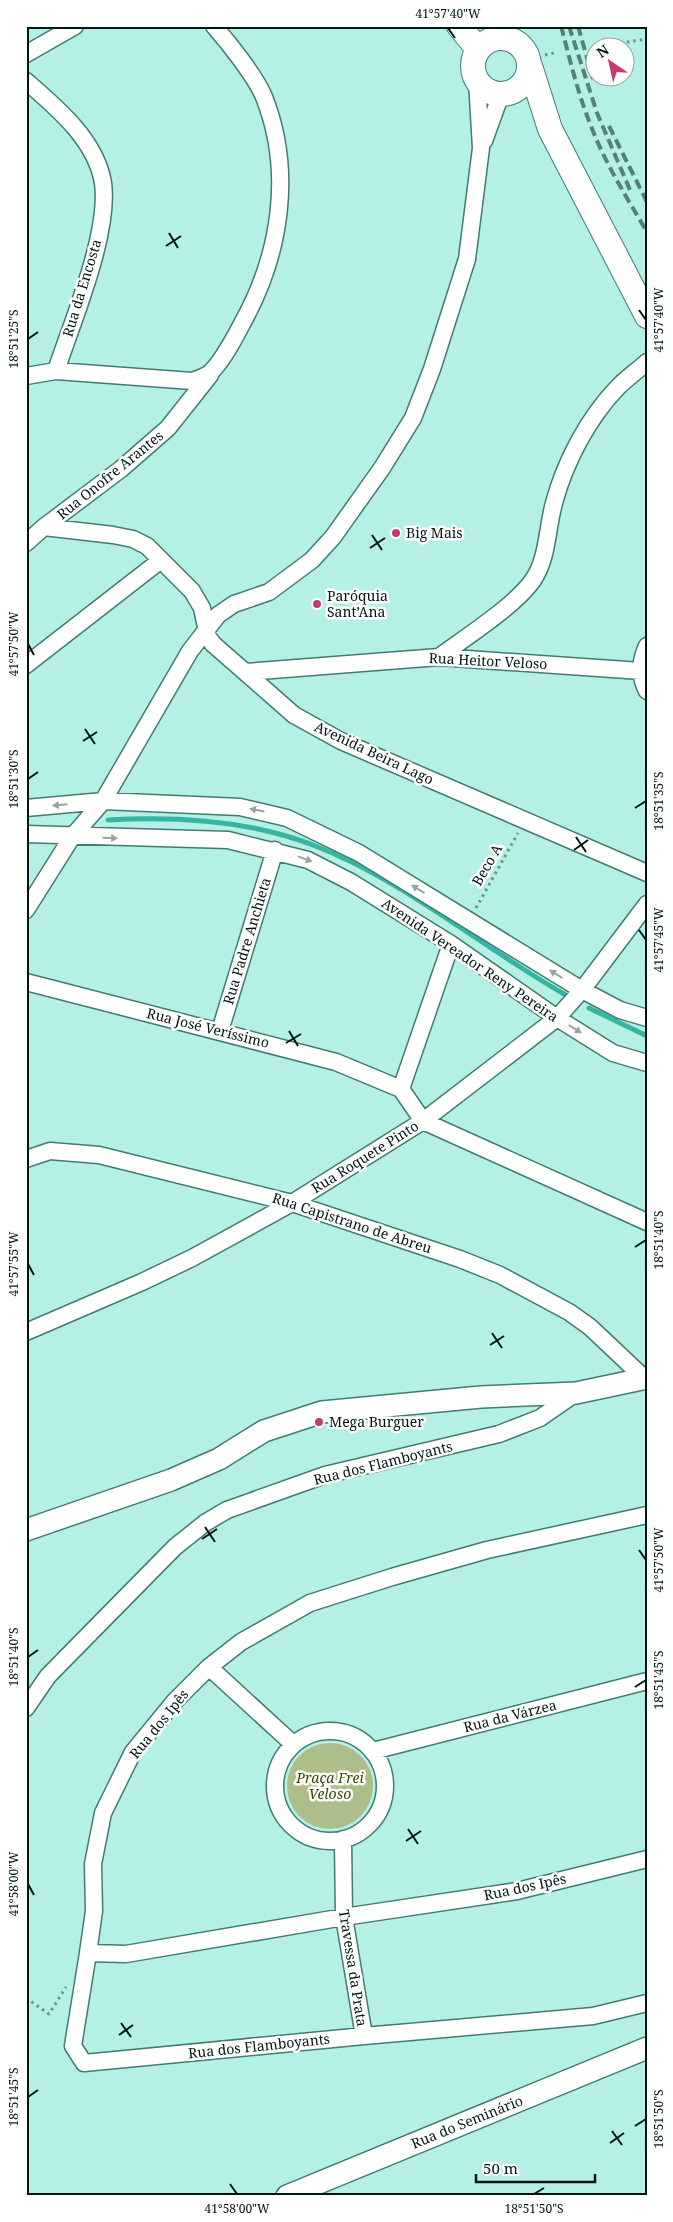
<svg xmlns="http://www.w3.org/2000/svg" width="673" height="2222" font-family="'Noto Serif',serif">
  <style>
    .green { fill: #aebe8a }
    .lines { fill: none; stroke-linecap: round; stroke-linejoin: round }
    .stream { stroke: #37b5a3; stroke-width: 5 }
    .minor-casing { stroke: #427b72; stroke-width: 19 }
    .tertiary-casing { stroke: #427b72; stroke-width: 24 }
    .secondary-casing { stroke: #427b72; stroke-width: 26 }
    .path { stroke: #68948c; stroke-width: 3; stroke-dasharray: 2.5 4; stroke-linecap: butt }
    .minor { stroke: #fff; stroke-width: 16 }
    .tertiary { stroke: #fff; stroke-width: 21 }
    .secondary { stroke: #fff; stroke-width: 24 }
    .rail { stroke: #578078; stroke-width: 4; stroke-dasharray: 10 5; stroke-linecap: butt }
    .oneway { fill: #99a2a0 }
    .ticks { fill: none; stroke: #001612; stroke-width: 2 }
    .poi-dot { fill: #c63b6f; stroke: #fff; stroke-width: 2 }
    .labels { text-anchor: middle; stroke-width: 5; stroke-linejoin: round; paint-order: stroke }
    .street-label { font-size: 14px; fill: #001612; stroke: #fff }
    .poi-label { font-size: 14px; fill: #001612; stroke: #fff; text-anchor: start }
    .park-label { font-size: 14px; font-style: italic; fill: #374404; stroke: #fff }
    .neatline { fill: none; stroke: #001612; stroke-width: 2 }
    .ticks-label { font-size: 12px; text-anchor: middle; fill: #001612 }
  </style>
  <rect width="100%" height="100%" fill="#b4f0e5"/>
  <path class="green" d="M287 1786a43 43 0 1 1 86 0a43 43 0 1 1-86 0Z"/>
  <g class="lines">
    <path class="stream" d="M108 820C176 816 248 820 313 845 404 880 480 946 564 994
      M589 1008 647 1036"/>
    <g class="minor-casing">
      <path id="minor" d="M26 54 75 26
        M26 81C57 108 96 140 103 183 110 234 72 322 56 371
        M484 141 501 94
        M26 376 56 371 192 381C198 379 208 376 212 371 225 357 235 337 244 320 281 252 293 170 264 97 256 77 228 42 214 26
        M44 527 121 469 168 428 210 375
        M26 543 44 527 113 535 133 539 147 546 192 591 202 608 208 637 213 644 294 715 341 741 647 873
        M647 646C640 661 639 676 647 691
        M439 657C466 637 515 606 533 580 548 558 547 528 554 503 565 462 588 418 618 387 627 378 637 371 647 362
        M26 665 161 560
        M246 672 439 657 641 671
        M26 808 103 801 240 807 287 818 359 853 582 990 620 1010 647 1018
        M26 834 228 840 308 860 351 882 451 944 557 1018 613 1053 647 1063
        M26 910 72 837 103 801 190 651 218 615 234 604 269 592 312 560 333 537 382 468 413 418 432 369 467 259 481 148 477 81
        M26 982 336 1062 401 1089 423 1121 647 1222
        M220 1031 275 850
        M401 1089 451 944
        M26 1159 50 1151 99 1155 292 1203 460 1259 500 1275 569 1312 590 1327 644 1378
        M26 1332 142 1282 192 1258 292 1203 423 1121 557 1018 582 990 647 904
        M647 1515 487 1550 392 1577 310 1603 241 1642 209 1667 174 1702 133 1752 103 1813 93 1864 94 1911 88 1953 126 1954 344 1917 517 1891 647 1859
        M209 1667 293 1744
        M26 1708 48 1676 175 1547 205 1523 227 1510 325 1475 499 1434 540 1418 576 1393
        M275 1786a55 55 0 1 1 110 0a55 55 0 1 1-110 0Z
        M373 1751 647 1681
        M343 1839 344 1917 364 2036
        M88 1953 73 2046 84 2063 364 2036 593 2016 647 2003"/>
    </g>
    <g class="tertiary-casing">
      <path id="tertiary" d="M26 1530 171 1480 219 1459 264 1431 322 1412 481 1397 576 1393 647 1378
        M287 2196 647 2048"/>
    </g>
    <g class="secondary-casing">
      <path id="secondary" d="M459 26 478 49
        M473 66a28 28 0 1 1 56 0a28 28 0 1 1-56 0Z
        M530 66 550 129 647 316"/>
    </g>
    <path class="path" d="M614 44 647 39
      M545 55 554 53
      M476 908 518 833
      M26 1998 49 2014 66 1987"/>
    <use href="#minor" class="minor"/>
    <use href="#tertiary" class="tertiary"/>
    <use href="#secondary" class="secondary"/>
    <path class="rail" d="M561 26C570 60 578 94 591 126 605 163 627 198 647 232
      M569 26 597 113 630 190
      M578 26 593 79
      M609 126 647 202"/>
  </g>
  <defs><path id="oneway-solid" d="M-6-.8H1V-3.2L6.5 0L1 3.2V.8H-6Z" transform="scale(1.25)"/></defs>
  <g class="oneway">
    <use href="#oneway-solid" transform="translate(60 805) rotate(175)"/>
    <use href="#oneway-solid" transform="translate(257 810) rotate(-169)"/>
    <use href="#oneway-solid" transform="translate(110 838) rotate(1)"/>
    <use href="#oneway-solid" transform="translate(305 859) rotate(20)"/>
    <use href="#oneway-solid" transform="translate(418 889) rotate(-149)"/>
    <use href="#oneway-solid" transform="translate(556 974) rotate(-148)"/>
    <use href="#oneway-solid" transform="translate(575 1029) rotate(32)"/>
  </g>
  <path class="ticks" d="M448 28 455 38M169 233 178 248M166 246 181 236M639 310 646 320M28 339 38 332M372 535 382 550M370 548 385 538M28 644 34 655M85 729 95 744M83 741 97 732M28 779 38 772M635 808 646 801M576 837 586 852M574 850 588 840M639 930 646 940M289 1031 298 1046M286 1043 301 1034M635 1247 646 1240M28 1264 34 1275M492 1333 502 1348M490 1345 504 1336M205 1527 215 1542M202 1539 217 1529M639 1550 646 1560M28 1657 38 1650M635 1687 646 1680M408 1829 418 1844M406 1841 421 1831M28 1884 34 1895M121 2023 131 2037M119 2035 133 2025M28 2097 38 2090M635 2126 646 2119M612 2131 622 2145M610 2143 624 2133M230 2184 237 2194M534 2194 544 2188"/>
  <g class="poi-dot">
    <circle cx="396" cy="533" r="5"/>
    <circle cx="317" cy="604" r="5"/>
    <circle cx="319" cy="1422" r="5"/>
  </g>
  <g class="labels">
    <g class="street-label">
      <text transform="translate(82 288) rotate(-73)" y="5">Rua da Encosta</text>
      <text transform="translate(110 475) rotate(-39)" y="5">Rua Onofre Arantes</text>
      <text transform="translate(488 661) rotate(3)" y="5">Rua Heitor Veloso</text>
      <text transform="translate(374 753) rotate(25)" y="5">Avenida Beira Lago</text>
      <text transform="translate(487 865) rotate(-60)" y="5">Beco A</text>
      <text transform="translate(247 941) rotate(-73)" y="5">Rua Padre Anchieta</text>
      <text transform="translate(470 960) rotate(34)" y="5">Avenida Vereador Reny Pereira</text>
      <text transform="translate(208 1028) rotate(14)" y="5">Rua José Veríssimo</text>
      <text transform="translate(365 1157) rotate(-32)" y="5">Rua Roquete Pinto</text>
      <text transform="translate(352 1223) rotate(18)" y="5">Rua Capistrano de Abreu</text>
      <text transform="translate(383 1463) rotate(-14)" y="5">Rua dos Flamboyants</text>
      <text transform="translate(510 1716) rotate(-14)" y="5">Rua da Várzea</text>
      <text transform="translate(159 1724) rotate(-51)" y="5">Rua dos Ipês</text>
      <text transform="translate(525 1887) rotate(-12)" y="5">Rua dos Ipês</text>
      <text transform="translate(353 1968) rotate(81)" y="5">Travessa da Prata</text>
      <text transform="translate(259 2046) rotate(-6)" y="5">Rua dos Flamboyants</text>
      <text transform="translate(467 2122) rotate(-22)" y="5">Rua do Seminário</text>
    </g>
    <g class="poi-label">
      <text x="406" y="538">Big Mais</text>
      <text x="327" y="601">Paróquia<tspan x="327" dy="16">Sant’Ana</tspan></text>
      <text x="329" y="1427">Mega Burguer</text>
    </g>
    <g class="park-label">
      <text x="330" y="1783">Praça Frei<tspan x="330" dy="16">Veloso</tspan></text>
    </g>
  </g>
  <rect width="673" height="2222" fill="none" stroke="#ffffff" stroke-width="55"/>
  <g transform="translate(610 62) rotate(326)"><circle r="24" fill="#ffffff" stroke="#99a2a0"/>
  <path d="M0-4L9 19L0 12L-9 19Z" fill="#c63b6f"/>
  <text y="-8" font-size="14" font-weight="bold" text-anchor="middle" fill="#001612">N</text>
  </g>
  <path d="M476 2174v8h119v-8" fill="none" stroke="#001612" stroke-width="2.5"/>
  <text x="483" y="2174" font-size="15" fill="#001612" stroke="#ffffff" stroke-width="4" paint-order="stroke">50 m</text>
  <rect x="28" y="28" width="618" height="2166" class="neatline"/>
  <g class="ticks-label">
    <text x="448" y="18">41°57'40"W</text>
    <text transform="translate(659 320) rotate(-90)" y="4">41°57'40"W</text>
    <text transform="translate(14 339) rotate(-90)" y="4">18°51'25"S</text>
    <text transform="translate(14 644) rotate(-90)" y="4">41°57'50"W</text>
    <text transform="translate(14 779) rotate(-90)" y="4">18°51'30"S</text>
    <text transform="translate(659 801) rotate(-90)" y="4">18°51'35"S</text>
    <text transform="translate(659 940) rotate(-90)" y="4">41°57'45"W</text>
    <text transform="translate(659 1240) rotate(-90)" y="4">18°51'40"S</text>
    <text transform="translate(14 1264) rotate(-90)" y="4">41°57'55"W</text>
    <text transform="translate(659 1560) rotate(-90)" y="4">41°57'50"W</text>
    <text transform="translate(14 1657) rotate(-90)" y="4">18°51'40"S</text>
    <text transform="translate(659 1680) rotate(-90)" y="4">18°51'45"S</text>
    <text transform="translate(14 1884) rotate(-90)" y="4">41°58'00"W</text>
    <text transform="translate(14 2097) rotate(-90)" y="4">18°51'45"S</text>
    <text transform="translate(659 2119) rotate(-90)" y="4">18°51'50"S</text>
    <text x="237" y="2213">41°58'00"W</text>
    <text x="534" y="2213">18°51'50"S</text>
  </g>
</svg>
